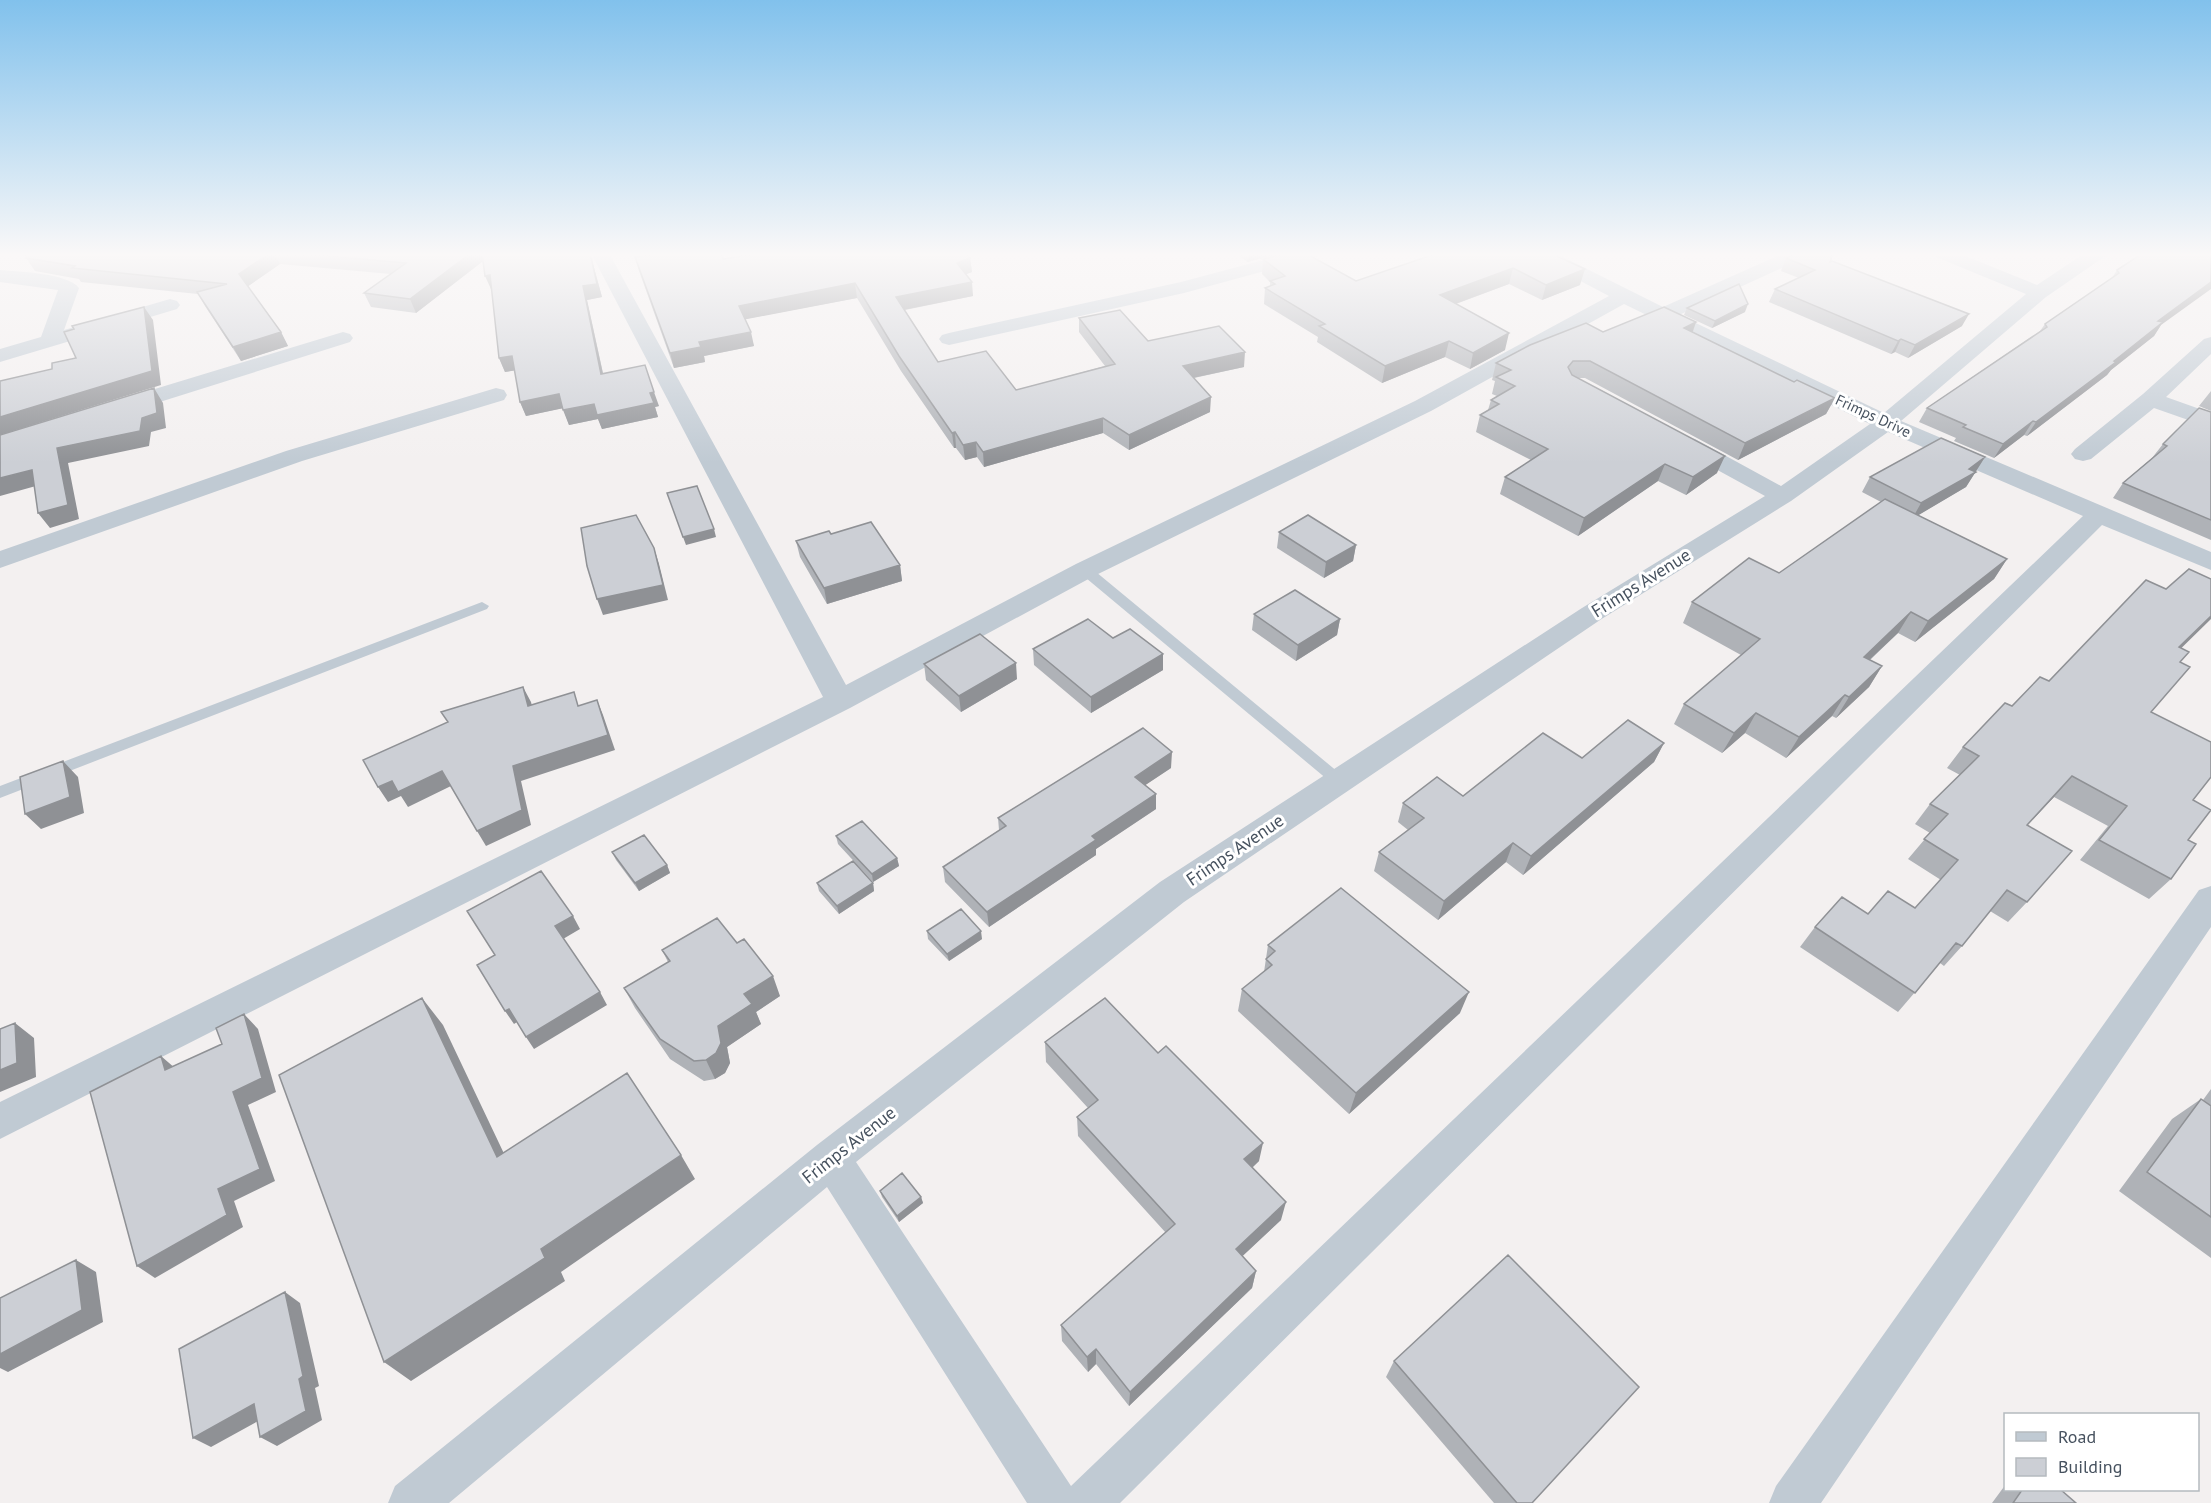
<svg xmlns="http://www.w3.org/2000/svg" width="2211" height="1503" font-family="'PT Sans',sans-serif">
  <style>
    .lines { fill: none; stroke-linecap: round; stroke-linejoin: round }
    .lane { fill: #c0cad3; fill-rule: evenodd }
    .street { fill: #c0cad3; fill-rule: evenodd }
    .wall { fill: #afb2b7 }
    .shaded-wall { fill: #8f9195 }
    .building { fill: #cccfd5; stroke: #8f9195; stroke-width: 1.5 }
    .labels { text-anchor: middle; stroke-width: 6; stroke-linejoin: round; paint-order: stroke }
    .far-street-label { font-size: 15px; fill: #47525f; stroke: #fff }
    .street-label { font-size: 18px; fill: #47525f; stroke: #fff }
  </style>
  <rect width="100%" height="100%" fill="#f3f0f0"/>
  <g class="lines">
    <path class="lane" d="M1085 566 1090 567 1344 777 1347 781 1344 785H1334L1080 573 1079 570 1080 567Z
      M482 602 489 606 487 609 0 798V786Z"/>
    <path class="street" d="M591 253H609L846 685 1076 564 1415 401 1609 296 1535 257 1533 253H1555L1663 307 1784 253H1799L1801 256 1799 260 1679 315 1884 413 2026 294 1936 257 1934 253H1958L2037 285 2085 253H2106L2104 257 2046 297 1901 421 2211 552V570L2102 525 1120 1503H1027L827 1187 449 1503H388L395 1486 817 1145 1160 882 1582 608 1765 496 1679 449 1676 444 1679 439 1687 437 1695 439 1781 486 1870 424 1624 304 1431 411 1094 576 850 708 0 1139V1102L823 697ZM1888 432 2083 516 1071 1486 856 1162 1184 902 1600 620 1791 501Z
      M1290 253H1318L1316 257 1184 293 949 345 942 343 939 339 942 335 949 333 1181 282Z
      M0 270C19 272 68 273 79 288L64 330 170 299 177 301 180 305 177 309 0 362V349L41 337 58 290 0 282Z
      M343 332 350 334 353 338 350 342 128 412 120 414 112 412 109 407 112 402Z
      M2211 337V354L2166 397 2211 413V428L2154 408 2091 459 2083 461 2075 459 2071 454 2075 449 2143 394 2204 339Z
      M496 388 504 390 507 395 504 400 302 461 0 568V551L286 451Z
      M2211 886V927L1821 1503H1769L1776 1486 2199 890Z"/>
  </g>
  <path class="wall" d="M35 253H590L602 297 587 300 603 373 659 406 655 407 658 417 602 429 598 419 569 425 563 408 526 416 520 402 515 370 505 372 499 358 492 289H491L483 261 416 313 371 307 364 293 391 274 280 264 248 286 281 332 288 346 241 361 205 306 198 294 81 282 79 279 35 271 26 258Z
    M1236 253H1279L1278 254 1247 262Z
    M1550 253 1580 285 1542 300 1509 284 1456 304 1505 350 1470 369 1445 357 1382 383 1317 342 1318 337 1264 304 1265 288 1270 286V282L1262 274 1263 259 1356 281Z
    M651 255 723 259 970 258 972 272 966 274 973 296 905 310 938 362 1016 390 1105 366 1079 332V318L1148 341 1244 367 1194 378 1210 412 1129 450 1103 433 984 467 977 457 965 460 956 448H954L901 371 857 298 745 319 754 346 704 356 705 362 674 368 639 271 635 257Z
    M1786 258 1830 262 1962 326 1908 358 1895 352 1891 354 1769 302 1775 289 1799 278 1781 271Z
    M2117 270 2161 325 2154 336 2111 370 2107 375 2027 436 2024 435 1994 458 1954 441 1956 438 1919 422 1927 408 2040 331 2045 324 2112 278Z
    M1687 308 1745 312 1712 328 1684 315Z
    M1696 322 1693 332 1794 382 1835 398 1826 414 1738 460 1585 378H1577L1717 473 1686 495 1658 481 1578 536 1500 494 1505 477 1531 460 1476 432 1480 415 1488 410 1491 400 1497 396 1492 394 1495 381 1492 380 1496 363 1603 332Z
    M2211 391V411L2199 406Z
    M2211 412V540L2113 498 2123 483 2152 458 2163 444Z
    M1985 457 1966 487 1918 515 2007 559 1994 579 1915 642 1898 633 1870 660 1882 666 1869 687 1836 718 1832 716 1786 758 1745 733 1722 753 1674 724 1684 704 1741 655 1683 623 1692 602 1779 573 1881 502 1862 492 1870 477Z
    M1279 532 1356 545 1353 561 1324 578 1277 548Z
    M831 534 900 565 902 581 827 604 800 557 796 541Z
    M1254 614 1340 619 1337 635 1296 661 1252 630Z
    M1113 638 1163 654V670L1091 713 1034 665 1033 649Z
    M2181 648 2180 662 2151 712 2193 800 2188 840 2171 879 2149 899 2080 860 2108 826 2054 797 2027 825V902L2008 922 1990 911 1962 946 1944 966 1940 963 1898 1012 1800 947 1815 927 1868 914 1915 908 1941 880 1908 859 1930 833 1915 824 1930 804 1960 775 1947 768 1963 747 2012 706 2049 681Z
    M924 664 1017 679 961 712 926 680Z
    M1664 743 1654 762 1523 875 1506 862 1438 920 1374 871 1379 852 1408 830 1398 822 1403 803 1463 796 1582 758Z
    M1171 768 1145 785 1156 809 1096 849V855L989 927 945 882 943 867 999 830 998 818Z
    M836 836 897 858 899 866 873 882 838 844Z
    M612 852 667 865 670 873 639 891 616 860Z
    M817 883H873L874 891 839 914 819 891Z
    M927 931 982 939 949 961 928 939Z
    M1268 945 1460 1013 1349 1114 1238 1011 1242 989 1264 972Z
    M662 950 780 996 756 1012 761 1024 727 1047 730 1063 725 1073 715 1079 704 1081 670 1059 635 1008 624 988 668 962Z
    M1045 1042 1259 1161 1252 1168 1281 1220 1242 1256 1256 1271 1252 1288 1129 1406 1096 1364 1088 1372 1062 1341 1061 1325 1166 1233 1078 1136 1077 1117 1088 1108 1046 1062Z
    M2211 1089V1258L2119 1191 2172 1119 2201 1099 2203 1100Z
    M880 1191 921 1197 923 1203 899 1222 882 1197Z
    M1394 1361 1532 1503H1494L1386 1377Z
    M2006 1484V1490H2061L2076 1503H1992Z"/>
  <path class="shaded-wall" d="M270 253H274L280 264 247 287 239 274Z
    M471 253H484L487 258 416 313 410 299Z
    M590 253 602 297 587 300 606 388 601 374 583 286Z
    M1248 253H1279L1278 254 1247 262Z
    M970 258 972 272 959 277 957 263Z
    M1513 268 1509 284 1436 311 1440 295Z
    M1585 269 1580 285 1542 300 1546 285Z
    M490 275 495 289H491L485 276Z
    M972 282 973 296 898 311 896 297Z
    M2211 282V289L2161 325 2154 336 2111 370 2107 375 2027 436 2036 422 2114 361 2158 321Z
    M855 283 857 298 742 320 739 306Z
    M1748 304 1745 312 1712 328 1715 321Z
    M144 307 153 320 161 385 0 435V417Z
    M1969 314 1962 326 1908 358 1915 345Z
    M1696 322 1690 339 1684 328Z
    M281 332 288 346 241 361 233 347Z
    M751 332 754 346 704 356 705 362 674 368 670 353 699 342Z
    M1509 333 1505 350 1470 369 1473 353Z
    M1901 339 1895 352 1891 354 1898 341Z
    M1449 341 1445 357 1382 383 1385 366Z
    M1245 352 1244 367 1183 380V366Z
    M512 356 518 370 505 372 499 358Z
    M154 388 163 403 166 428 151 432 149 446 68 463 79 519 50 528 38 513 57 448 142 418Z
    M654 392 659 406 655 407 658 417 602 429 598 419 569 425 563 410Z
    M559 394 564 408 526 416 520 402Z
    M1211 397 1210 412 1129 450V435Z
    M1835 398 1826 414 1738 460 1745 443Z
    M1103 418V433L984 467 983 452Z
    M2033 421 2024 435 1994 458 2003 444Z
    M955 432 956 448H954L952 433Z
    M976 442 977 457 965 460 963 445Z
    M1725 456 1717 473 1686 495 1693 477Z
    M1985 457 1966 487 1912 519 1921 503Z
    M1665 464 1658 481 1578 536 1584 518Z
    M32 470 43 484 0 496V478Z
    M714 529 716 537 686 545 683 537Z
    M1356 545 1353 561 1324 578 1326 562Z
    M654 548 659 564 668 600 603 615 597 599Z
    M2007 559 1994 579 1915 642 1928 621Z
    M900 565 902 581 827 604 824 588Z
    M1911 612 1898 633 1851 677 1864 657Z
    M2211 616V619L2161 668 2179 647Z
    M1340 619 1337 635 1296 661 1298 645Z
    M1163 654V670L1091 713V697Z
    M1016 663 1017 679 961 712 959 696Z
    M1882 666 1869 687 1836 718 1849 697Z
    M523 687 531 702 536 721 528 706Z
    M1845 695 1832 716 1786 758 1799 737Z
    M597 700 603 715 615 750 521 781 531 825 486 846 477 831 513 766Z
    M1756 713 1745 733 1722 753 1734 733Z
    M1664 743 1654 762 1523 875 1531 856Z
    M1172 752 1171 768 1135 792V777Z
    M63 761 78 777 84 813 41 829 25 814Z
    M442 771 451 786 408 807 401 796 388 802 378 787 392 781Z
    M2072 776 2054 797 2009 845 2027 825Z
    M1156 794V809L1096 849V855L989 927 987 912 1092 836Z
    M1513 843 1506 862 1438 920 1444 901Z
    M897 858 899 866 873 882 872 874Z
    M667 865 670 873 639 891 635 883Z
    M873 883 874 891 839 914 837 906Z
    M573 916 580 929 563 939 555 926Z
    M981 931 982 939 949 961 947 954Z
    M773 976 780 996 756 1012 761 1024 727 1047 730 1063 725 1073 715 1079 706 1060 718 1026 744 994Z
    M600 992 607 1005 534 1049 526 1037Z
    M1469 992 1460 1013 1349 1114 1356 1093Z
    M422 998 443 1025 517 1181 497 1157Z
    M509 1009 517 1022 514 1024 505 1011Z
    M244 1014 258 1029 276 1092 248 1105 275 1181 234 1201 243 1227 155 1278 137 1266 233 1092Z
    M15 1023 34 1038 36 1077 0 1092V1070Z
    M161 1056 176 1069 165 1070Z
    M1263 1143 1259 1161 1241 1178 1244 1159Z
    M681 1155 695 1179 561 1272 565 1281 411 1381 384 1362 541 1249Z
    M921 1197 923 1203 899 1222 897 1216Z
    M1286 1202 1281 1220 1232 1266 1236 1249Z
    M76 1260 96 1272 103 1322 8 1372 0 1368V1354Z
    M1256 1271 1252 1288 1129 1406 1130 1392Z
    M285 1292 300 1303 319 1386 315 1388 322 1420 277 1446 260 1437 299 1379Z
    M1096 1349V1364L1088 1372 1087 1357Z
    M254 1404 271 1414 211 1447 193 1438Z"/>
  <path class="building" d="M35 253H270L239 274 281 332 233 347 197 292 227 284 72 268 75 266 26 258V254Z
    M295 253H471L410 299 364 293 406 263Z
    M482 253H590L597 284 583 286 601 374 645 365 654 392 650 393 654 403 597 415 594 404 563 410 559 394 520 402 512 356 499 358 490 275 485 276Z
    M651 253H721L723 259 762 253H966L970 258 957 263 972 282 896 297 938 362 986 351 1016 390 1115 364 1079 318 1120 310 1148 341 1219 326 1245 352 1183 366 1211 397 1129 435 1103 418 983 452 976 442 963 445 955 432 952 433 899 356 855 283 739 306 751 332 699 342 701 347 670 353 635 257 651 255Z
    M1286 253H1305L1356 281 1438 253H1550L1585 269 1546 285 1513 268 1440 295 1509 333 1473 353 1449 341 1385 366 1319 326 1325 324 1265 288 1275 284 1270 281 1285 276 1263 259Z
    M1799 253H1833L1830 262 1832 261 1969 314 1915 345 1901 339 1898 341 1775 289 1815 270 1786 258Z
    M2143 253H2211V282L2158 321 2163 322 2114 361 2116 362 2036 422 2033 421 2003 444 1963 427 1966 425 1927 408 2047 327 2045 324 2119 273 2117 270Z
    M1739 284 1748 304 1715 321 1687 308Z
    M144 307 152 371 0 417V381L52 369V363L76 358 64 332 74 329 72 326Z
    M1664 307 1696 322 1684 328 1794 382 1797 380 1835 398 1745 443 1590 361H1573L1568 367 1572 375 1725 456 1693 477 1665 464 1584 518 1505 477 1548 449 1480 415 1499 404 1491 400 1515 386 1496 377 1511 370 1496 363 1530 345 1586 323 1603 332Z
    M154 388 157 413 142 418 140 431 57 448 68 505 38 513 32 470 0 478V435Z
    M2199 408 2211 412V520L2123 483 2167 446 2163 444Z
    M1941 438 1985 457 1969 469 1976 472 1921 503 1870 477Z
    M697 486 714 529 683 537 667 493Z
    M1885 499 2007 559 1928 621 1911 612 1864 657 1882 666 1849 697 1845 695 1799 737 1756 713 1734 733 1684 704 1760 639 1692 602 1749 558 1779 573Z
    M636 515 654 548 663 585 597 599 587 566 581 528Z
    M1308 515 1356 545 1326 562 1279 532Z
    M871 522 900 565 824 588 796 541 829 531 831 534Z
    M2189 569 2211 579V616L2179 647 2189 652 2180 662 2190 667 2151 712 2211 742V777L2193 800 2211 810 2188 840 2196 844 2171 879 2099 840 2127 806 2072 776 2027 825 2072 851 2027 902 2007 890 1962 946 1956 943 1915 993 1815 927 1842 897 1868 914 1888 891 1915 908 1958 860 1924 839 1948 814 1930 804 1979 756 1963 747 2005 703 2012 706 2040 677 2049 681 2146 580 2166 589Z
    M1295 590 1340 619 1298 645 1254 614Z
    M1088 619 1113 638 1130 629 1163 654 1091 697 1033 649Z
    M980 634 1016 663 959 696 924 664Z
    M523 687 528 706 574 692 578 706 597 700 608 735 513 766 522 810 477 831 442 771 398 792 392 781 378 787 363 760 448 722 441 712Z
    M1628 720 1664 743 1531 856 1513 843 1444 901 1379 852 1424 818 1403 803 1437 777 1463 796 1543 733 1582 758Z
    M1143 728 1172 752 1135 777 1156 794 1092 836 1096 840 987 912 943 867 1006 826 998 818Z
    M63 761 70 797 25 814 20 777Z
    M862 821 897 858 872 874 836 836Z
    M644 835 667 865 635 883 612 852Z
    M853 861 873 883 837 906 817 883Z
    M541 871 573 916 555 926 600 992 526 1037 509 1009 505 1011 477 965 495 955 467 911Z
    M1341 888 1469 992 1356 1093 1242 989 1272 965 1266 959 1275 951 1268 945Z
    M961 909 981 931 947 954 927 931Z
    M717 918 737 943 744 939 773 976 744 994 752 1004 718 1026 721 1043 716 1053 706 1060 694 1061 660 1039 624 988 670 961 662 950Z
    M422 998 497 1157 627 1073 681 1155 541 1249 545 1258 384 1362 279 1075Z
    M1105 998 1158 1053 1166 1046 1263 1143 1244 1159 1286 1202 1236 1249 1256 1271 1130 1392 1096 1349 1087 1357 1061 1325 1175 1224 1077 1117 1098 1100 1045 1042Z
    M244 1014 262 1078 233 1092 260 1169 218 1189 227 1215 137 1266 90 1092 161 1056 165 1070 222 1044 216 1028Z
    M15 1023 17 1063 0 1070V1029Z
    M2201 1099 2211 1106V1217L2147 1172Z
    M902 1173 921 1197 897 1216 880 1191Z
    M1508 1255 1639 1387 1532 1503H1517L1394 1361Z
    M76 1260 82 1310 0 1354V1298Z
    M285 1292 303 1376 299 1379 306 1411 260 1437 254 1404 193 1438 179 1349Z
    M2022 1490H2061L2076 1503H2013Z"/>
  <linearGradient id="sky" x2="0" y2="1"><stop stop-color="#81c1ec"/><stop offset="0.55" stop-color="#faf8f8"/><stop offset="1" stop-color="#faf8f8" stop-opacity="0"/></linearGradient>
  <rect width="2211" height="463" fill="url(#sky)"/>
  <g class="labels">
    <g class="far-street-label">
      <text transform="translate(1873 416) rotate(25)" y="5">Frimps Drive</text>
    </g>
    <g class="street-label">
      <text transform="translate(1641 583) rotate(-32)" y="6">Frimps Avenue</text>
      <text transform="translate(1235 850) rotate(-34)" y="6">Frimps Avenue</text>
      <text transform="translate(849 1145) rotate(-38)" y="6">Frimps Avenue</text>
    </g>
  </g>
  <rect x="2004" y="1413" width="195" height="78" fill="#ffffff" stroke="#b5babf" stroke-width="1.5"/>
  <rect x="2016" y="1432" width="30" height="9" fill="#c0cad3" stroke="#b5babf" stroke-width="1.5"/>
  <text x="2058" y="1443" font-size="18" fill="#47525f">Road</text>
  <rect x="2016" y="1458" width="30" height="18" fill="#cccfd5" stroke="#b5babf" stroke-width="1.5"/>
  <text x="2058" y="1473" font-size="18" fill="#47525f">Building</text>
</svg>
